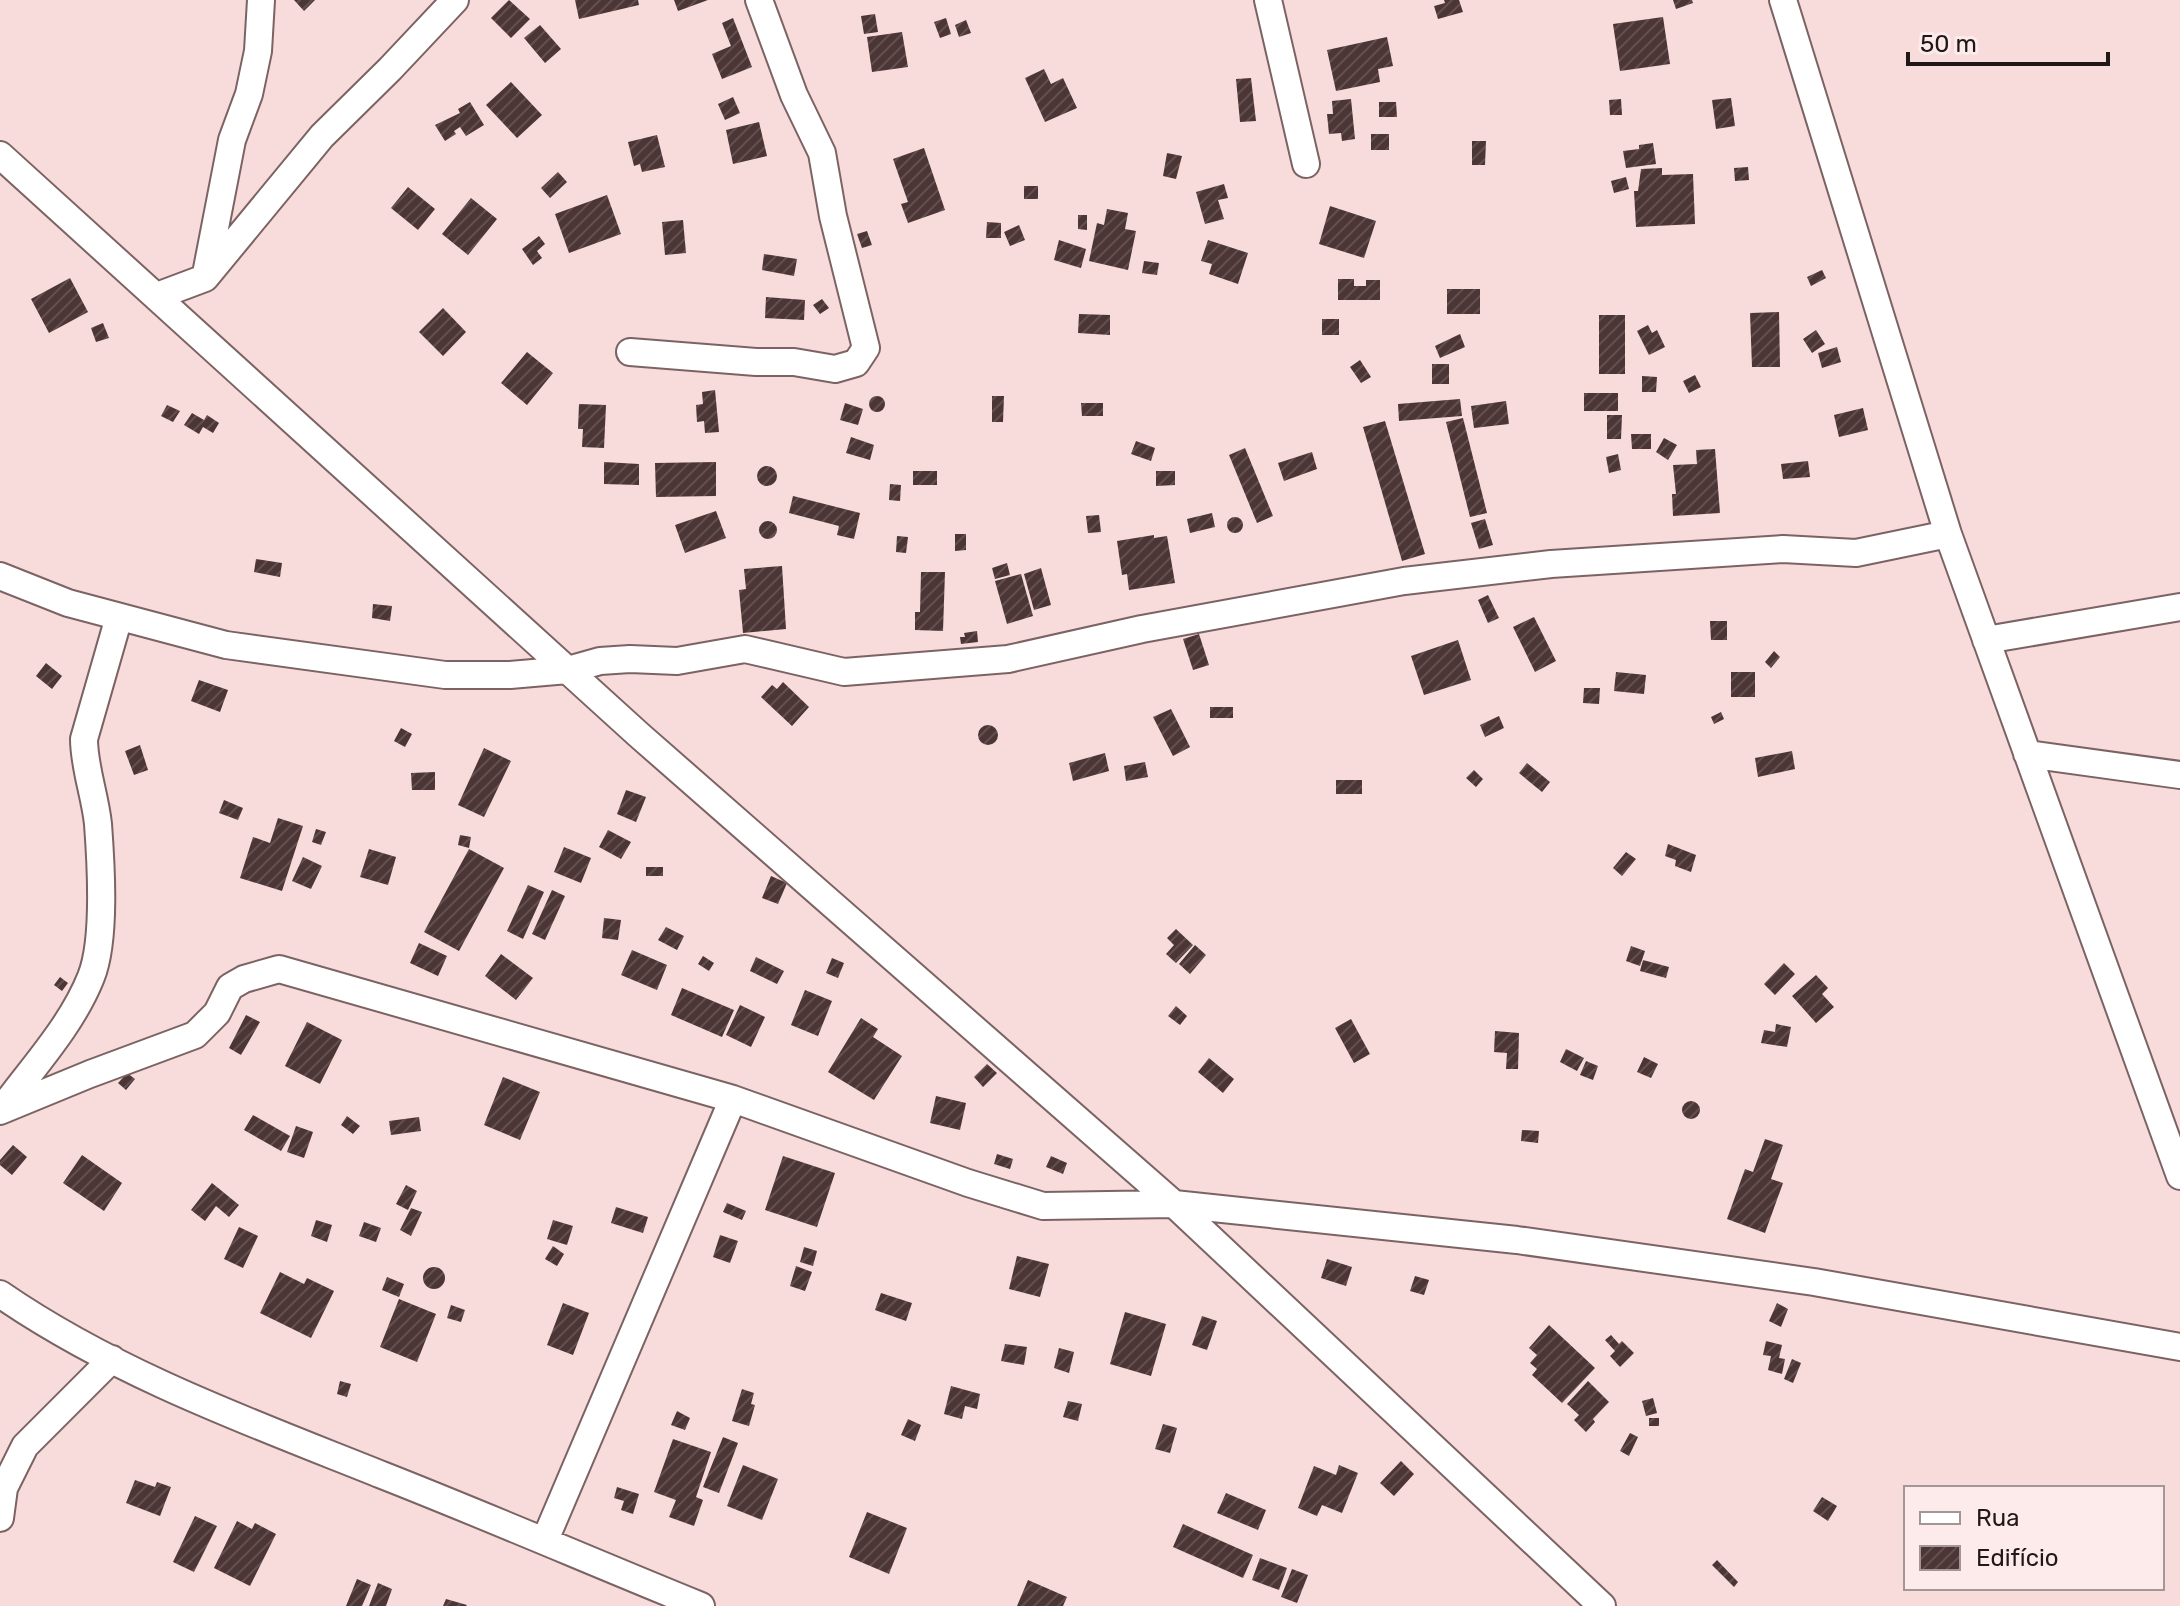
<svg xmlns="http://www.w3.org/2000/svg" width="2180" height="1606" font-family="Rubik,sans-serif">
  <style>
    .building { fill: url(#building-hatch) }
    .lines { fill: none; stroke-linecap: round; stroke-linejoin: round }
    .minor-casing { stroke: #7c6363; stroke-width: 30 }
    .minor { stroke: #fff; stroke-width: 26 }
  </style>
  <defs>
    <pattern id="building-hatch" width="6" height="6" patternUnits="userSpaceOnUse" patternTransform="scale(2)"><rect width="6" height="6" fill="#4c3535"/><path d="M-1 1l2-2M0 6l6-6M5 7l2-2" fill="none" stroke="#624f4f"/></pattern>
  </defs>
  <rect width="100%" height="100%" fill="#f8dbdb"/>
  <path class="building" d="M294 0H315L304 11Z
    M509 0 530 19 511 38 491 18Z
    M575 0H638L639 5 579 19Z
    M674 0H708L678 11Z
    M1444 0H1459L1463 12 1438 19 1434 6 1445 3Z
    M1673 0H1692L1693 3 1676 9Z
    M875 14 878 32 864 34 861 16Z
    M1663 17 1670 64 1620 71 1613 24Z
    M733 18 752 67 722 79 712 54 731 46 722 23Z
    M946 18 951 34 940 38 934 22Z
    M966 20 971 33 959 37 955 25Z
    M540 25 561 49 545 63 524 38Z
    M902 32 908 67 872 72 867 37Z
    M1387 37 1393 66 1378 69 1380 82 1336 91 1327 50Z
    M1044 69 1051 84 1063 78 1077 108 1045 122 1025 78Z
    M1251 78 1256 121 1240 122 1236 79Z
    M511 82 542 115 517 138 486 105Z
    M733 97 740 113 725 120 718 104Z
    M1731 98 1735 126 1716 129 1712 100Z
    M1351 99 1355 139 1342 141 1341 133 1329 134 1327 114H1333L1332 101Z
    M1621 99 1622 115H1610L1609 100Z
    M470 102 484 125 466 136 460 127 454 131 456 134 445 141 435 125 460 113 458 109Z
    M1379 102H1396L1397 117H1379Z
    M759 122 767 156 733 164 726 130Z
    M1371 134H1389V150H1371Z
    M657 135 665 167 642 172 640 164 634 166 628 142Z
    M1472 141H1486L1485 165H1472Z
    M1653 143 1656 164 1626 168 1623 151 1639 149V145Z
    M924 148 945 210 908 223 901 204 908 202 893 159Z
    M1167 153 1182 156 1176 179 1163 176Z
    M1748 167 1749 180 1735 181 1734 168Z
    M1662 168V175L1693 174 1695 224 1636 227 1634 191H1638L1641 169Z
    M558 172 567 182 550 198 541 188Z
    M1626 177 1629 189 1614 193 1611 181Z
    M1224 184 1228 198 1218 200 1224 219 1205 224 1196 192Z
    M1024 186H1038V199H1024Z
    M408 187 435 209 418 230 391 208Z
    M607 195 621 234 569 253 555 214Z
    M471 198 497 219 468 255 442 234Z
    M1330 206 1376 221 1364 258 1319 244Z
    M1107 209 1128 213 1125 229 1136 231 1128 270 1089 261 1097 223 1104 225Z
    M1078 215H1087V230L1078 229Z
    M683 220 686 253 665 255 662 222Z
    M987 222 1001 223V238H986Z
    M1019 225 1025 240 1010 246 1004 232Z
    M867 231 872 245 862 248 857 234Z
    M539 236 545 244 537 251 542 258 533 265 522 249Z
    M1059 240 1086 249 1081 268 1054 260Z
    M1208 240 1248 253 1238 284 1209 274 1212 264 1201 261Z
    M764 254 797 259 794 276 762 270Z
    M1144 261 1159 263 1157 275 1142 273Z
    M1822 270 1826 278 1811 286 1807 277Z
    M70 278 88 312 49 333 31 299Z
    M1338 279H1354V286H1366V280H1380V300H1338Z
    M1447 289H1480V314H1447Z
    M766 297 805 300 804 320 765 318Z
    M822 299 829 308 820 314 813 305Z
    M443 308 466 332 443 356 419 332Z
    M1779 312 1780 367H1752L1750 313Z
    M1079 314 1110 315V335L1078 333Z
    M1599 315H1625V374H1599Z
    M1322 319H1339V335H1322Z
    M103 323 109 338 96 342 91 328Z
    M1648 325 1652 333 1657 330 1665 347 1649 355 1637 331Z
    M1816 330 1825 344 1812 353 1803 339Z
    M1460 334 1465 347 1440 358 1435 346Z
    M1837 347 1841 362 1822 368 1818 353Z
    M527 352 553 373 527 405 501 383Z
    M1360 360 1371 377 1361 383 1350 367Z
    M1432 364H1449V384H1432Z
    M1695 375 1701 387 1689 393 1683 381Z
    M1642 376 1657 377 1656 392H1642Z
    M715 390 719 432 705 433 704 421 697 422 696 405 703 404 702 392Z
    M1584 393H1618V411H1584Z
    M869 404a8 8 0 1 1 16 0a8 8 0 1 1-16 0Z
    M992 396H1004L1003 422H992Z
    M1460 399 1462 416 1399 421 1398 404Z
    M1506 401 1509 424 1474 428 1471 406Z
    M845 403 863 409 858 425 840 420Z
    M1081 403H1103V416H1082Z
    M579 404 606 405 604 448 582 447 583 429H578Z
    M167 405 180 411 173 422 161 416Z
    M1863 408 1868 430 1839 437 1834 415Z
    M192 413 204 420 207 415 219 423 213 433 203 427 199 434 184 425Z
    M1607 415H1622L1621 439H1607Z
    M1463 418 1487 513 1470 517 1446 422Z
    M1385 421 1425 554 1402 561 1363 427Z
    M1631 434H1651V449H1632Z
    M851 437 874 445 870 460 846 453Z
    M1664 438 1677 445 1668 460 1656 452Z
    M1136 441 1155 448 1151 461 1131 454Z
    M1245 448 1273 516 1257 523 1229 455Z
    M1715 449 1720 513 1673 516 1672 494H1676L1673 465 1697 464 1696 450Z
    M1312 452 1317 469 1284 481 1278 463Z
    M1618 454 1621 470 1609 473 1606 457Z
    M1808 461 1810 477 1783 479 1781 464Z
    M604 462 639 464V485L604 484Z
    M716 462V496L656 497 655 463Z
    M757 476a10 10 0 1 1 20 0a10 10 0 1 1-20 0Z
    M913 471H937V485H913Z
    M1156 471H1175V485L1156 486Z
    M890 484 901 485 900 501 889 500Z
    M793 496 860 513 854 539 837 535 839 526 789 513Z
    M716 511 726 538 685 553 675 525Z
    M1212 513 1215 527 1190 533 1187 519Z
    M1099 515 1101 532 1088 533 1086 516Z
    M1227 525a8 8 0 1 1 16 0a8 8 0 1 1-16 0Z
    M1485 519 1493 545 1479 549 1471 523Z
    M759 530a9 9 0 1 1 18 0a9 9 0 1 1-18 0Z
    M955 534H966V550L955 551Z
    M1154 535V538L1167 536 1175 583 1129 590 1127 574 1122 575 1117 541Z
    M897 536 908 537 906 553 896 552Z
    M256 559 282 563 280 577 254 572Z
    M1007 563 1010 575 995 579 992 568Z
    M782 566 786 629 743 633 739 590 746 589 744 569Z
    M1041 568 1051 605 1034 610 1024 574Z
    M921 572H945L943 631 915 630V612H920Z
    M1021 574 1033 616 1007 624 995 581Z
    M1488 595 1499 618 1488 623 1478 600Z
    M373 604 392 606 390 621 372 618Z
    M1534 617 1556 661 1535 672 1513 627Z
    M1710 621H1727V640H1711Z
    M977 631 978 642 961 644 960 637H965L964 633Z
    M1199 634 1209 665 1193 670 1183 639Z
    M1458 640 1471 680 1424 695 1411 656Z
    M1774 651 1780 657 1771 668 1765 662Z
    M46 663 62 676 52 689 36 676Z
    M1616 672 1646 675 1644 694 1614 691Z
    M1731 672H1755V697H1731Z
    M199 680 228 690 220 712 191 701Z
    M783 682 809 707 792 726 761 697 772 685 777 689Z
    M1584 688H1600L1599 704 1583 703Z
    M1210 707H1233V718H1210Z
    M1171 709 1190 747 1173 756 1153 717Z
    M1721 712 1724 719 1714 724 1711 717Z
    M1499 716 1504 728 1485 737 1480 725Z
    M978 735a10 10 0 1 1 20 0a10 10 0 1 1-20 0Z
    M401 728 412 734 405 747 394 741Z
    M140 745 148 770 134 775 125 751Z
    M484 748 511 761 484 817 458 805Z
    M1792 751 1795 769 1758 777 1755 758Z
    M1105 753 1109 771 1073 781 1069 763Z
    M1145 762 1148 777 1126 781 1124 766Z
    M1527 763 1550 782 1542 792 1519 773Z
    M1474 770 1483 779 1476 787 1466 778Z
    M435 772V790H412L411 773Z
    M1336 780H1362V794H1336Z
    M626 790 646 797 636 822 617 814Z
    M224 800 243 808 238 820 219 813Z
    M278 818 303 826 282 891 240 878 253 837 270 843Z
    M316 829 326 832 321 845 312 842Z
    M608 830 631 842 621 859 599 847Z
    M460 835 471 837 469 848 458 845Z
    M1668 844 1696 855 1691 872 1675 866 1676 860 1665 856Z
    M564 847 591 858 581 883 554 872Z
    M369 849 396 857 388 885 360 877Z
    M469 849 504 868 459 951 424 932Z
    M1626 852 1636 859 1622 876 1613 868Z
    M303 857 322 866 311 889 292 881Z
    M646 867H663V876H646Z
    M771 876 787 883 778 904 762 898Z
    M528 885 544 892 523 939 507 931Z
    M552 890 565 896 545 940 532 934Z
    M604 918 621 920 618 940 602 938Z
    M666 927 684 936 677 950 658 940Z
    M1176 929 1193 945 1176 963 1166 954 1174 945 1167 938Z
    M419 943 447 956 438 976 410 963Z
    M1195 945 1206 955 1190 974 1179 964Z
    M1631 946 1645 951 1640 966 1626 961Z
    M632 950 667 965 657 990 621 975Z
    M501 954 533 978 516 1000 485 976Z
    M703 956 714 963 709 971 698 964Z
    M756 957 784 971 777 984 750 971Z
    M832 958 844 963 838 978 826 973Z
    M1643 960 1669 967 1666 978 1640 971Z
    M1784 963 1795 974 1775 995 1764 984Z
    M1816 975 1828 988 1822 994 1834 1007 1816 1023 1792 996Z
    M60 977 68 983 62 991 54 985Z
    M682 988 734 1010 722 1037 671 1015Z
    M805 990 832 1001 818 1036 791 1025Z
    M740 1005 765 1017 751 1047 726 1035Z
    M1176 1006 1187 1016 1180 1025 1168 1016Z
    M246 1015 260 1022 241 1055 229 1048Z
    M861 1018 878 1029 873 1037 902 1056 874 1100 828 1072Z
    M1351 1019 1370 1054 1354 1063 1335 1028Z
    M307 1022 342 1040 320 1084 285 1066Z
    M1776 1024 1791 1027 1787 1047 1761 1043 1764 1030 1775 1032Z
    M1495 1031 1519 1033 1518 1069H1506L1507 1053 1494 1052Z
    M1566 1049 1584 1058 1577 1071 1560 1062Z
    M1644 1057 1658 1064 1651 1078 1637 1072Z
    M1209 1058 1234 1079 1223 1093 1198 1072Z
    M1586 1061 1598 1066 1593 1080 1580 1075Z
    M987 1064 997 1073 983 1087 974 1077Z
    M127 1073 135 1079 126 1090 118 1083Z
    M503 1077 540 1092 520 1140 484 1125Z
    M936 1096 966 1103 960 1130 930 1123Z
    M1682 1110a9 9 0 1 1 18 0a9 9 0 1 1-18 0Z
    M253 1115 290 1136 281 1151 244 1130Z
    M347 1116 360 1126 353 1134 341 1125Z
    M419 1117 421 1131 391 1135 389 1121Z
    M296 1126 313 1132 304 1158 287 1152Z
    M1522 1130 1539 1131 1538 1143 1521 1141Z
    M1765 1139 1783 1145 1771 1179 1783 1183 1765 1233 1727 1219 1745 1169 1753 1172Z
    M13 1145 27 1157 12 1175 0 1165V1160Z
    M997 1154 1013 1159 1010 1169 994 1164Z
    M82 1155 122 1183 104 1211 63 1183Z
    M783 1156 835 1173 817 1227 765 1210Z
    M1051 1156 1067 1163 1063 1174 1046 1167Z
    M212 1183 239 1205 229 1217 216 1206 205 1221 191 1210Z
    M406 1185 417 1191 408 1210 396 1204Z
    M727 1203 746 1211 742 1220 723 1212Z
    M616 1207 648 1217 643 1233 611 1223Z
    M411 1208 422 1212 411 1236 400 1230Z
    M316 1220 332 1225 327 1242 311 1236Z
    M553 1220 573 1226 567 1245 547 1239Z
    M364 1222 381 1228 376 1242 359 1236Z
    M239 1227 258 1236 243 1268 224 1259Z
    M720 1235 738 1241 730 1263 713 1257Z
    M553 1246 564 1254 557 1266 545 1259Z
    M804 1247 817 1251 813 1266 800 1262Z
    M1017 1256 1049 1264 1040 1297 1009 1289Z
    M1327 1259 1352 1267 1346 1286 1321 1278Z
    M796 1266 812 1272 805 1291 790 1286Z
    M423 1278a11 11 0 1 1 22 0a11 11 0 1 1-22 0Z
    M280 1272 304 1284 307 1278 334 1291 311 1338 260 1313Z
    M1415 1276 1429 1280 1424 1295 1410 1291Z
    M387 1277 404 1284 399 1297 382 1290Z
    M881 1293 912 1303 906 1321 875 1310Z
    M399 1299 436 1314 417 1362 380 1347Z
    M563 1303 589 1313 573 1355 547 1345Z
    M1777 1303 1788 1309 1781 1327 1769 1321Z
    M451 1305 465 1310 461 1322 447 1318Z
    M1125 1312 1166 1324 1151 1376 1110 1364Z
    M1202 1316 1217 1321 1207 1350 1192 1345Z
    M1549 1325 1595 1368 1562 1403 1532 1375 1537 1369 1530 1363 1537 1355 1529 1348Z
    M1611 1335 1619 1344 1622 1341 1634 1353 1620 1367 1610 1356 1615 1351 1605 1340Z
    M1766 1341 1782 1345 1779 1358 1785 1359 1782 1374 1768 1370 1771 1356 1763 1355Z
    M1005 1344 1027 1347 1024 1365 1001 1361Z
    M1059 1348 1074 1352 1069 1373 1054 1368Z
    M1792 1359 1801 1363 1793 1383 1784 1379Z
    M340 1381 351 1384 347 1397 337 1394Z
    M1588 1381 1609 1402 1593 1419 1595 1422 1586 1432 1574 1420 1579 1415 1567 1404Z
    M951 1386 980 1394 977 1409 965 1406 962 1419 944 1414Z
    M742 1389 754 1393 751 1404 755 1405 749 1426 732 1421Z
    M1653 1398 1657 1413 1646 1416 1642 1401Z
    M1068 1401 1082 1404 1078 1421 1063 1417Z
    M677 1411 690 1418 685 1430 671 1425Z
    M1649 1418H1659V1426H1649Z
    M908 1419 921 1425 915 1441 901 1435Z
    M1163 1424 1177 1428 1170 1453 1155 1449Z
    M1630 1433 1638 1437 1629 1456 1620 1451Z
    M723 1437 738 1443 719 1493 703 1487Z
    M673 1439 711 1452 696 1497 703 1500 694 1526 669 1517 676 1500 654 1492Z
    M1401 1461 1414 1474 1394 1496 1380 1483Z
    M743 1465 778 1479 762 1520 727 1506Z
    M1339 1465 1358 1473 1342 1513 1322 1505 1317 1516 1298 1508 1314 1466 1336 1475Z
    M135 1480 155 1487 157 1482 171 1487 160 1516 126 1503Z
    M617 1487 639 1494 633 1514 621 1510 624 1501 614 1498Z
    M1226 1493 1266 1510 1258 1530 1217 1513Z
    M1822 1497 1837 1506 1828 1521 1813 1511Z
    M867 1512 907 1528 889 1574 849 1557Z
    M195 1516 217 1526 194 1572 173 1562Z
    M237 1521 252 1529 255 1523 276 1534 250 1586 214 1568Z
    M1183 1524 1253 1555 1243 1578 1173 1547Z
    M1260 1558 1287 1568 1279 1590 1252 1580Z
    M1717 1560 1738 1582 1734 1587 1712 1565Z
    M1292 1569 1308 1575 1297 1603 1281 1597Z
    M357 1579 371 1585 362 1606H346Z
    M1028 1580 1067 1597 1063 1606H1017Z
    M378 1583 392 1589 386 1606H369Z
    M446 1599 467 1605 466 1606H443Z"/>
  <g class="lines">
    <g class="minor-casing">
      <path id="minor" d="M1268 0 1306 164
        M1783 0 1948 534 2180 1176
        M0 155 639 735 1174 1204 1602 1606
        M206 274 232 140 249 94 258 51 261 0
        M157 296 205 278 322 136 390 69 455 0
        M630 352 756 362H794L835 369 856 363 866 348 833 216 822 153 794 95 759 0
        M0 576 68 603 226 645 445 675H510L568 670 600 661 630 659 677 661 745 649 844 672 1008 659 1142 629 1404 581 1551 564 1783 549 1856 553 1948 534
        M1986 640 2180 607
        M2027 754 2180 775
        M2 1109C33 1067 72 1025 91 977 106 940 101 864 98 824 95 795 84 767 84 739L119 617
        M0 1111 90 1074 195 1035 217 1013 230 987 244 979 279 969 733 1099 968 1183 1043 1206 1174 1204 1517 1240 1814 1282 2180 1347
        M0 1294C116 1374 252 1423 382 1475 489 1517 595 1563 701 1606
        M0 1518 4 1488 25 1446 112 1359
        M545 1540 733 1099"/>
    </g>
    <use href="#minor" class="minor"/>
  </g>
  <rect x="1904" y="1486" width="260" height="104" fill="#fdebeb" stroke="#a59696" stroke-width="2"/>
  <rect x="1920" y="1512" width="40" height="12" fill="#ffffff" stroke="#a59696" stroke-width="2"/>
  <text x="1976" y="1526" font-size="24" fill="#211717">Rua</text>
  <rect x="1920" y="1546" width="40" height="24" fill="url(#building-hatch)" stroke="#a59696" stroke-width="2"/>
  <text x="1976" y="1566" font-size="24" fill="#211717">Edifício</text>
  <path d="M1908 52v12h200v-12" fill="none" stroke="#211717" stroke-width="4"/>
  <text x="1920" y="52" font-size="24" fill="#211717" stroke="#fdebeb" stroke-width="6" paint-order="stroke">50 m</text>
</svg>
